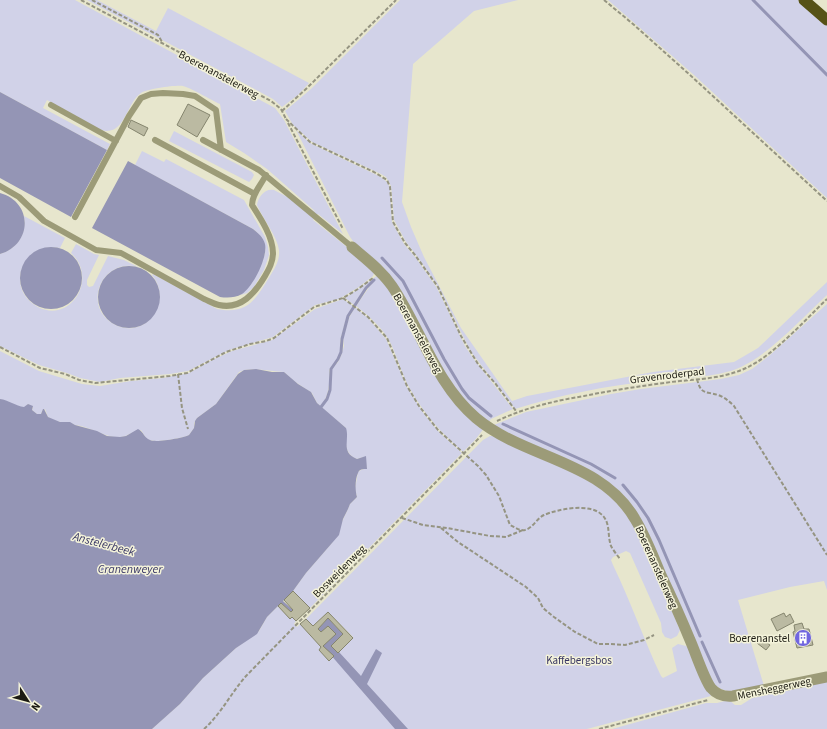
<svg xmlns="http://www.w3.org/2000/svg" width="827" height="729" font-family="'Source Sans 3',sans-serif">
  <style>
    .green { fill: #d1d2e8 }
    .water { fill: #9495b5 }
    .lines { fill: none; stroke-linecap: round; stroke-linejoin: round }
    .stream { stroke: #9495b5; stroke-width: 3 }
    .building { fill: #bbbaa2; stroke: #85856e }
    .path { stroke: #959482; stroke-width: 2; stroke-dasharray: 4 2; stroke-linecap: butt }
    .service { stroke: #9c9b78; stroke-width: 6 }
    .minor { stroke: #9c9b78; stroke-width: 11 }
    .trunk { stroke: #565216; stroke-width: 11 }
    .labels { text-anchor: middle; stroke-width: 3; stroke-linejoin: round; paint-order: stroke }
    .street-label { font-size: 11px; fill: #1b1a12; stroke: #f4f3da }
    .poi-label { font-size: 11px; fill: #1b1a12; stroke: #f4f3da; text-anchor: end }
    .park-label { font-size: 11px; fill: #373562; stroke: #f4f3da }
    .water-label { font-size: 12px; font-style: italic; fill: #3a3866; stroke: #f4f3da }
  </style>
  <rect width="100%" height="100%" fill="#e7e6cd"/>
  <path class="green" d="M0 0H75L275 108 284 120 343 234 318 214 313 220 357 255 374 273 373 276 359 287 339 299 315 305 273 337 229 350 188 371 170 374 120 378 100 382 80 378 67 373 39 365 0 346V254C17 249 27 234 24 216L65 238 60 248C22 241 4 289 38 307 70 324 99 279 71 253L76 244 94 254 99 255 87 280V285L89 287 93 286 108 256 124 260 138 267C103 258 82 304 112 323 144 343 174 302 152 275L153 274 217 309C248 315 256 299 270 276 275 268 280 260 279 250 277 236 263 219 257 205 258 197 265 188 274 190L316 212 267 169 244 153 226 142 220 104C211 100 191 88 183 86 175 85 147 89 141 93 126 103 125 137 101 130L47 100 43 108 110 144 107 150 0 92Z
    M87 0H97L156 31 168 8 309 83 298 95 282 107 273 99 260 92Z
    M400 0H518L474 11 413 64 402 202 411 227 424 257 461 328 512 401 527 396 653 372 734 362 758 348 827 282V295C803 317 771 353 741 367 717 378 679 378 652 381 606 386 559 395 515 409L471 352 438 287 419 259 406 242 394 220 391 186 386 177 381 174 312 142 293 125 285 111 311 89Z
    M608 0H798L827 24V198L694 75Z
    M296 130 310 143 381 177 387 182 390 187 392 222 404 244 416 258 437 288 465 346 473 358 513 409 491 419 475 440 463 452C442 434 424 414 410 389 402 375 398 359 391 344 384 329 369 316 356 306L375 279 365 287 354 305 345 298 378 275 350 237Z
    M174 131 252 172 254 175 252 179 249 182 247 181 169 141Z
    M142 151 164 162 166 159 244 200 265 237 268 247 269 255 264 270 254 287 247 293 241 295C247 289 250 283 254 276 265 258 273 245 253 229L135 165Z
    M343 299 353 306 346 319 340 341V353L337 359 329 370C330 384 329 394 321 407L317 403 312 393 294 381 284 372C270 372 252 366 239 372L216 404 197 418 194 423V428L189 435C183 438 156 443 149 440 145 438 144 434 141 430 133 431 128 436 121 437 107 439 89 426 75 425 70 422 66 422 61 422 57 422 52 419 48 417L45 409 42 411 41 414H37L32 410 33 407 28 404 25 407H20L0 399V351L39 371 82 384 100 386 131 381 163 378 189 373 212 360 232 351 272 340 315 309Z
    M827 304V590L824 581 790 587 738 600 764 686C746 690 728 698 713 683L623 496 494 425 526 412 611 394 641 389 721 379 739 375 752 369 770 355Z
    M355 307 368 318 386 339 407 387 424 414 439 432 462 453 310 608 293 591 306 573 332 543 348 509 350 504 357 497 355 489 358 472 361 470 367 468 364 457 357 459C343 454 346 440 346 428L322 408 330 394 332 369 338 362 341 356 344 346 343 337 349 318Z
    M490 436H495L586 478 608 493 634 523 680 630 677 636 671 639 665 637 662 632 661 623 630 553 626 551 613 557 611 560 613 565C631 602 644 640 661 676L663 678 677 671 672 648 678 644 686 646 690 650 711 696 587 729H152L180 704 203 678 236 648 259 631 267 617 278 606 290 619 292 617 296 621 294 624 297 627 300 624 321 647 319 650 330 660 353 637 328 612 313 626 306 619 483 440Z
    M827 681V729H612L706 703H717L729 700 735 705H741L757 695Z"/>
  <path class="water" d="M0 92 107 150 71 217 0 178Z
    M128 161 253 229C258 233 263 237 265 244 268 257 253 287 242 294 235 298 227 298 220 297L92 228Z
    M0 193C33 202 33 244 0 254Z
    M20 278a31 31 0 1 1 62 0a31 31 0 1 1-62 0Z
    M98 297a31 31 0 1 1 62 0a31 31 0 1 1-62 0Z
    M256 369 272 372H284L298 384 311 392 317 403 346 428C350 440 340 452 357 459L366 456 367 469C363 469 359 469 358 473 355 479 355 491 357 497L350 504 348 509 343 519 339 535 306 573 293 591 267 617 257 634 236 648 203 678 180 704 152 729H0V399C8 400 16 406 24 407L28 404 33 406 32 410 37 414H41L43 409H44L48 417 60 422H70L75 425 97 431 107 436 120 437 126 436 138 429C144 432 144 438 150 440 156 443 183 438 189 435L194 428 195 421 197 418 216 404 238 374 244 370Z
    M328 618 343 634 339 652 361 676 376 649 382 653 367 684 408 729H395L323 646 335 634 321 632 318 629Z"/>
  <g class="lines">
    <path class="stream" d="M753 0 827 75
      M382 258 403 281 444 359 462 389 469 398 491 416
      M321 407 327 399 330 390 331 369 338 359 341 352 342 339 348 316 366 288 374 280
      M503 424 591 464 615 478
      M623 485 637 502 648 518 659 540 700 636
      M280 601 282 602 292 611
      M702 642 720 682"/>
  </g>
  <path class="building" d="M188 104 210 115 197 137 177 125Z
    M131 120 148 128 144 136 128 127Z
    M293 591 310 608 296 621 292 617 290 619 278 606 281 603 291 612 293 610 284 600Z
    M328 612 353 638 338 653 331 646 343 634 328 618 318 629 321 632 328 626 336 634 323 646 334 656 329 661 319 650 321 647 300 624 306 619 313 626Z
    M784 613 786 617 790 614 794 622 777 631 771 619Z
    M802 623 804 629H809L813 645 797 648 793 632 795 631 794 625Z
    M760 638 770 645 766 650 757 643Z"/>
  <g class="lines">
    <path class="path" d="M81 0 271 101 281 109 286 119
      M92 0 158 35 162 42
      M604 0 633 24 690 75 827 201
      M282 111 307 88 396 0
      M286 119 310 142 374 172 387 180 390 187 393 222 405 243 415 255 438 287 461 336 478 364 495 383 516 411
      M288 123 343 229
      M343 298 368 317 387 338 407 386 419 406 438 430 478 466 486 475 499 496 510 525C515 527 519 531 525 530 533 528 537 518 544 515 558 509 589 503 601 514 611 522 607 535 611 546 613 550 617 555 620 559
      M0 347 40 368 65 374 79 380 95 383 170 376 187 373 226 352 250 344 266 341 274 338 314 307 343 298 358 289 373 278
      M178 374 182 408 188 429
      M697 379C701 395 705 391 718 395 724 397 729 401 734 406L827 555
      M497 421C524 408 554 401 584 396 613 390 642 386 671 382 696 379 723 379 746 368 773 356 805 320 827 299
      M402 518 423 525 447 528 490 536 506 537 523 530
      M441 528 458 542 526 587 538 598 543 608 554 617 575 632 598 644H610L625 645 644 640 654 635
      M204 729C221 714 231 693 246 676L482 435
      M599 729 708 700"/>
    <path class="service" d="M51 105 116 141
      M155 140 255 194
      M203 140 259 170 352 247
      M0 186 19 197 44 221 96 250 121 253 204 299C209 301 214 304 219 305 241 310 255 293 265 276 269 269 273 262 273 253 273 237 261 219 252 205 252 194 261 185 266 175
      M75 217 129 116 141 98 151 94 163 93 183 94 195 96 216 110 221 150"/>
    <path class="minor" d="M352 247C366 259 381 270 392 286 421 329 435 383 476 418 525 459 601 460 635 519 646 537 653 556 661 575 671 596 681 618 690 640 695 651 704 679 711 688 717 695 724 697 733 696L827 677"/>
    <path class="trunk" d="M804 0 827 20"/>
  </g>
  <defs>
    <g id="building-disc" transform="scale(0.9)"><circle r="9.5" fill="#7065df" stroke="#f4f3da"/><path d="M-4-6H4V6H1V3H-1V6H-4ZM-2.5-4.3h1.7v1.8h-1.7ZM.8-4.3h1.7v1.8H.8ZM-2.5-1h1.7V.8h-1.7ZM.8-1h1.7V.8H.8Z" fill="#fff"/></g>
  </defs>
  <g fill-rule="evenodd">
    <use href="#building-disc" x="803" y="638"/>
  </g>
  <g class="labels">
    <g class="street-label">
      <text transform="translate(219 74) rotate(28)" y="4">Boerenanstelerweg</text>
      <text transform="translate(418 333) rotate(61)" y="4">Boerenanstelerweg</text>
      <text transform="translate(667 375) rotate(-7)" y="4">Gravenroderpad</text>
      <text transform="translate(657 567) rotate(66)" y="4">Boerenanstelerweg</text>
      <text transform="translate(339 571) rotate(-45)" y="4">Bosweidenweg</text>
      <text transform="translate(774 688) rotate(-12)" y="4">Mensheggerweg</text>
    </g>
    <g class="poi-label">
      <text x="790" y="642">Boerenanstel</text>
    </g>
    <g class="park-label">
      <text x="579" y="664">Kaffebergsbos</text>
    </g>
    <g class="water-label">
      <text transform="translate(104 544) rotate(15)" y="4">Anstelerbeek</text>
      <text x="130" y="573">Cranenweyer</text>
    </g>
  </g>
  <g transform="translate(28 701) rotate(126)" stroke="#f4f3da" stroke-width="3" paint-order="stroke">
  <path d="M0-3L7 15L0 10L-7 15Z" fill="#1b1a12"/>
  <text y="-6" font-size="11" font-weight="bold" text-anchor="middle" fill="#1b1a12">N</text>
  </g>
</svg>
